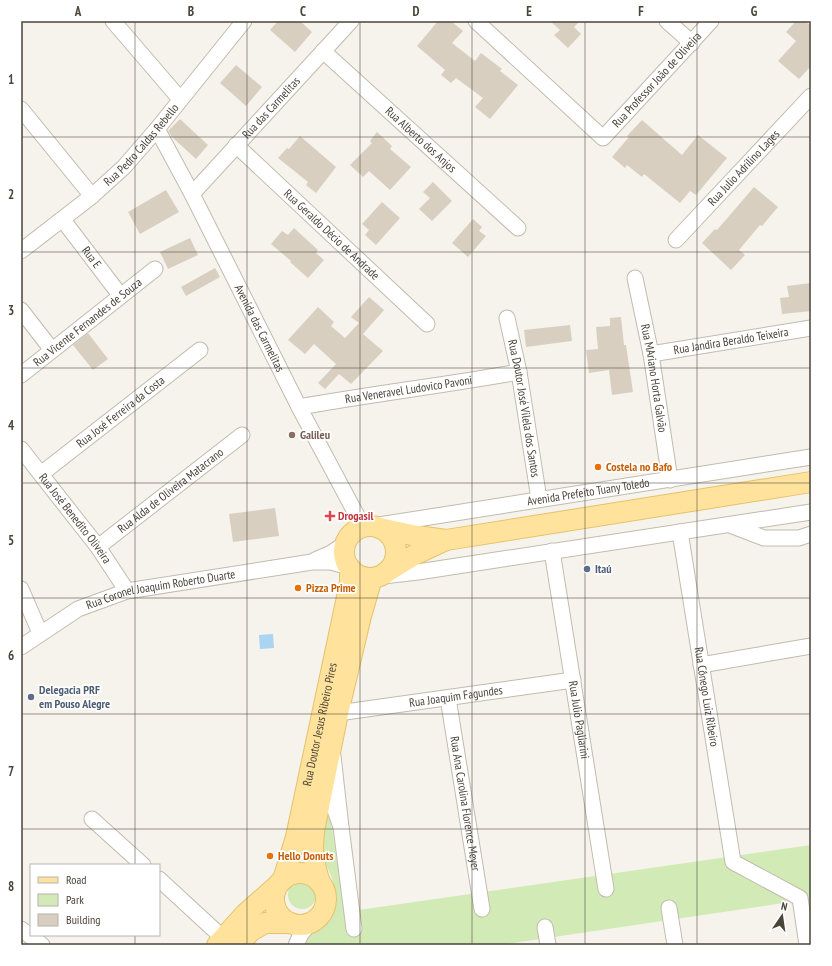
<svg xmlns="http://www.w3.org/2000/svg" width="832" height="966" font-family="'PT Sans Narrow',sans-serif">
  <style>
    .green { fill: #d2eab5 }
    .water { fill: #a9d4f2 }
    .building { fill: #d8cfc1 }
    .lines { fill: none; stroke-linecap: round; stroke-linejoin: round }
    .minor-casing { stroke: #c2bbae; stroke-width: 17 }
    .major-casing { stroke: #e6c16a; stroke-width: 22 }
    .minor { stroke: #fff; stroke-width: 15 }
    .major { stroke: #ffe39c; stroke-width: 20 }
    .grid { fill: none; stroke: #4b4439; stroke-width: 1; stroke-opacity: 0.55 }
    .education-dot { fill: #8d6e63; stroke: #fff; stroke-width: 1.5 }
    .food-dot { fill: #e8710a; stroke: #fff; stroke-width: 1.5 }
    .health-dot { fill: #e0444e; stroke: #fff; stroke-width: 1.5 }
    .service-dot { fill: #5c6f8a; stroke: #fff; stroke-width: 1.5 }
    .labels { text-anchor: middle; stroke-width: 3.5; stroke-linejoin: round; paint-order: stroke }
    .street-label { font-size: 12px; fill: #4b4439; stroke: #fff }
    .education-label { font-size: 12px; font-weight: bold; fill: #785e54; stroke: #fff; text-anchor: start }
    .food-label { font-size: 12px; font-weight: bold; fill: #c56008; stroke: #fff; text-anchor: start }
    .health-label { font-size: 12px; font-weight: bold; fill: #be3a42; stroke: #fff; text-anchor: start }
    .service-label { font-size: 12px; font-weight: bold; fill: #4e5e75; stroke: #fff; text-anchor: start }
    .neatline { fill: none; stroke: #4b4439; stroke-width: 1.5 }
    .grid-label { font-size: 13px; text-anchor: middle; font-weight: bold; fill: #4b4439 }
  </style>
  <rect width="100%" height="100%" fill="#f6f3ec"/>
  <path class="green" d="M326 813 330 815 345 912 811 845V899L499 945H304L311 934 334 909 336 895 332 878 322 855 320 842Z
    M288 895a14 14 0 1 1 28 0a14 14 0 1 1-28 0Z"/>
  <path class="water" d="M273 634 274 648 260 649 259 635Z"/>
  <path class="building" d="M278 21H300L312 32 295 52 270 30Z
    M438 21H451L463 31 452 43 475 61 481 53 502 69 500 71 518 85 490 119 475 107 483 98 456 78 451 83 441 75 445 70 417 46Z
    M550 21H580L574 27 581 34 568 48 554 35 560 30Z
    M796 21H805L811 26V66L799 79 778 61 796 41 786 32Z
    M236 65 262 87 246 106 220 83Z
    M180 119 208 145 196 159 172 137 168 131Z
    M642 120 682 155 698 135 727 158 696 195 690 191 680 203 644 174 642 177 627 165 625 168 612 157 629 137 627 136Z
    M377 132 392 146 390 149 411 167 390 190 369 171 363 177 350 165 372 143 370 141Z
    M300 136 336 167 316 193 306 185 308 182 278 158 287 148 289 149Z
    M433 182 452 201 432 221 419 209 430 198 423 192Z
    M754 187 778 207 762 226 760 225 739 250 745 255 731 270 702 243 715 229 717 230Z
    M166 190 179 212 140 234 128 212Z
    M382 202 400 218 376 245 365 235 369 230 362 224Z
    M473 219 482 227 479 231 486 236 468 257 452 243Z
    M294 228 318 250 316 253 324 260 308 278 290 262 291 261 271 244 282 231 288 235Z
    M190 238 198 255 168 269 160 252Z
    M215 268 220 277 186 296 181 287Z
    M811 283V311L782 314 780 298 789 297 787 286Z
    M369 297 384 310 363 334 383 351 351 384 339 374 325 389 318 383 336 364 314 344 305 354 288 340 318 307 334 322 331 326 345 338 359 323 351 317Z
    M621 317 624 345H626L633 392 612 395 609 370 589 373 586 350 598 349 596 327 610 326V318Z
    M570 325 572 341 526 347 524 330Z
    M88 333 108 359 93 370 73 345Z
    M275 508 279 536 233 542 229 514Z"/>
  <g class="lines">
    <g class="minor-casing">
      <g id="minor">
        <path d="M113 21 180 99"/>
        <path id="s1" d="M476 21 603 138 711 21"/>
        <path d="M667 21 692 43"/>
        <path id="s2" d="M323 51 518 228"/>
        <path d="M21 109 92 196"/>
        <path id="s3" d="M157 129 192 194 299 407 363 527"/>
        <path id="s4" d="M236 145 427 324"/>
        <path id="s5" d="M192 194 351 21"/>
        <path id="s6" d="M63 220 120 295"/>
        <path id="s7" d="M676 240 811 96"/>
        <path id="s8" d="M21 251 92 196 124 167 157 129 244 21"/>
        <path id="s9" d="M635 278 651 354 670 480"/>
        <path d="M21 310 52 350"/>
        <path id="s10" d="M507 318 519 372 539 499"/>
        <path id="s11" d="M651 354 811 328"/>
        <path id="s12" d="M21 375 155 269"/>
        <path id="s13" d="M299 407C372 394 446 385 519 372"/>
        <path id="s14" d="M21 449 98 547 127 591"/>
        <path id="s15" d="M41 474 200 350"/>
        <path d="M730 525 764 538H799L811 534"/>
        <path id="s16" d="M366 527 811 457"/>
        <path id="s17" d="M680 532 733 862 800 898 807 945"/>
        <path id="s18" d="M98 547 242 435"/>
        <path id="s19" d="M552 551 606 889"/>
        <path d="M315 560 331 553 345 544"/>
        <path d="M383 576 418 572 811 512"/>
        <path d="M21 589 40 633"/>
        <path id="s20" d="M21 647 78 609 127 591 312 562H331L349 567"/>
        <path d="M701 665 811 646"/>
        <path id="s21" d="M448 698 482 909"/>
        <path id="s22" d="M338 713 573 680"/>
        <path d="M319 804 329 802 334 807 341 827 333 756"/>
        <path d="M92 819 143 865"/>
        <path d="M341 827 354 929"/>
        <path d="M159 879 223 938"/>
        <path d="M669 908 675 945"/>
        <path d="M545 927 548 945"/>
        <path d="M21 929 42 945"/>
        <path d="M296 945 301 934 310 923"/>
      </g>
    </g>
    <g class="major-casing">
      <g id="major">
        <circle cx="370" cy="552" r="26"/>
        <path d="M379 528 417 536 446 540 811 482"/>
        <path d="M385 573 416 554 446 540"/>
        <circle cx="300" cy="899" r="26"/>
        <path id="s23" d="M283 880 296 837 350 583V568"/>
        <path d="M320 883C313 860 311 850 315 826L338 713 361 616 372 578"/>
        <path d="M217 945 245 914 279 884"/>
        <path d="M238 945 251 931 265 923H290"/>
      </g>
    </g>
    <use href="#minor" class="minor"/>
    <use href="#major" class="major"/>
  </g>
  <path class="grid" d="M135 21V865M247 21V945M360 21V945M472 21V945M585 21V945M697 21V945M21 137H811M21 252H811M21 368H811M21 483H811M21 598H811M21 714H811M21 829H811M135 935V945"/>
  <circle class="education-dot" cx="292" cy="435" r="4"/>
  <g class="food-dot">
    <circle cx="598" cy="467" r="4"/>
    <circle cx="298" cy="588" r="4"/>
    <circle cx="270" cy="856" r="4"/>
  </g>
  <path class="health-dot" d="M328 510h4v4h4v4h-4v4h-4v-4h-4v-4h4z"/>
  <g class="service-dot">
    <circle cx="587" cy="569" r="4"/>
    <circle cx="31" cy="697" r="4"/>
  </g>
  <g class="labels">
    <g class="street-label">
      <text dy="4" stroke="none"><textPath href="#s1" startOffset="252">Rua Professor João de Oliveira</textPath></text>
      <text dy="4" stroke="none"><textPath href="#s5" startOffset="117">Rua das Carmelitas</textPath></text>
      <text dy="4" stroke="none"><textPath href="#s2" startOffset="132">Rua Alberto dos Anjos</textPath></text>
      <text dy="4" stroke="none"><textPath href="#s8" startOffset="161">Rua Pedro Caldas Rebello</textPath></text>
      <text dy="4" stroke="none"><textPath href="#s7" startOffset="99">Rua Julio Adrilino Lages</textPath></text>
      <text dy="4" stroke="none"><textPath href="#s4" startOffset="131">Rua Geraldo Décio de Andrade</textPath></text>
      <text dy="4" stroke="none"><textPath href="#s6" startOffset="47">Rua E</textPath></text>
      <text dy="4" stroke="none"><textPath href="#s12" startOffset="85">Rua Vicente Fernandes de Souza</textPath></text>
      <text dy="4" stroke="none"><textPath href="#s3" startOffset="224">Avenida das Carmelitas</textPath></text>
      <text dy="4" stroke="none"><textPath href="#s11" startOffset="81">Rua Jandira Beraldo Teixeira</textPath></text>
      <text dy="4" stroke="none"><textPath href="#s9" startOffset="102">Rua MAriano Horta Galvão</textPath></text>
      <text dy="4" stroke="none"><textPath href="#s13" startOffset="111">Rua Veneravel Ludovico Pavoni</textPath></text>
      <text dy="4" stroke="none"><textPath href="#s10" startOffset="92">Rua Doutor José Vilela dos Santos</textPath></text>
      <text dy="4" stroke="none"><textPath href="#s15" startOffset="101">Rua José Ferreira da Costa</textPath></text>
      <text dy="4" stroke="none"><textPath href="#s18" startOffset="92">Rua Alda de Oliveira Matacrano</textPath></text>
      <text dy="4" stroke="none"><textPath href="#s16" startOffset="225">Avenida Prefeito Tuany Toledo</textPath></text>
      <text dy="4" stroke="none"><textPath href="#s14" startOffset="88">Rua José Benedito Oliveira</textPath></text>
      <text dy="4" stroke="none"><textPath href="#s20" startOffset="154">Rua Coronel Joaquim Roberto Duarte</textPath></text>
      <text dy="4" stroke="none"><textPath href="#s22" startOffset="119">Rua Joaquim Fagundes</textPath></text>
      <text dy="4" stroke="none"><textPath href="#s17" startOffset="167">Rua Cônego Luiz Ribeiro</textPath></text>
      <text dy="4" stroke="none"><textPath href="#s19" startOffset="171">Rua Julio Pagliarini</textPath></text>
      <text dy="4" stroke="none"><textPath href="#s23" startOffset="160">Rua Doutor Jesus Ribeiro Pires</textPath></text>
      <text dy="4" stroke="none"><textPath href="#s21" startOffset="107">Rua Ana Carolina Florence Meyer</textPath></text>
    </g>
    <g class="education-label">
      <text x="300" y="439">Galileu</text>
    </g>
    <g class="food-label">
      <text x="606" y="471">Costela no Bafo</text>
      <text x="306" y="592">Pizza Prime</text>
      <text x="278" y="860">Hello Donuts</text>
    </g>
    <g class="health-label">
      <text x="338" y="520">Drogasil</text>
    </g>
    <g class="service-label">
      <text x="595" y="573">Itaú</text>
      <text x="39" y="694">Delegacia PRF<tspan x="39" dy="14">em Pouso Alegre</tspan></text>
    </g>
  </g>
  <rect width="832" height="966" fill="none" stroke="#ffffff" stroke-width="44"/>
  <rect x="30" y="864" width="130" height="72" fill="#ffffff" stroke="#b7b4b0"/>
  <rect x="38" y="877" width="20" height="6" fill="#ffe39c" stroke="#b7b4b0"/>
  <text x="66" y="884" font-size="12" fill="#4b4439">Road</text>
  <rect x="38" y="894" width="20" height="12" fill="#d2eab5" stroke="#b7b4b0"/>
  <text x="66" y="904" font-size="12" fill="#4b4439">Park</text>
  <rect x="38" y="914" width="20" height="12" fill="#d8cfc1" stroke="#b7b4b0"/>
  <text x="66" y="924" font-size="12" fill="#4b4439">Building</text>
  <g transform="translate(782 916) rotate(13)" stroke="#ffffff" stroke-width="3" paint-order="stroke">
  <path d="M0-3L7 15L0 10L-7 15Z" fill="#4b4439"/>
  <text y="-6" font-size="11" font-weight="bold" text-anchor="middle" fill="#4b4439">N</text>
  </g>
  <rect x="22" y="22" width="788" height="922" class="neatline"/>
  <g class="grid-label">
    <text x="78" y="16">A</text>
    <text x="191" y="16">B</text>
    <text x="303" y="16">C</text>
    <text x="416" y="16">D</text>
    <text x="529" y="16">E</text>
    <text x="641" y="16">F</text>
    <text x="754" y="16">G</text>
    <text x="11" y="84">1</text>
    <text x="11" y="199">2</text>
    <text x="11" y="315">3</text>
    <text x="11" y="430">4</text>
    <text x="11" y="545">5</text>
    <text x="11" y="660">6</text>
    <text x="11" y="776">7</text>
    <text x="11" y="891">8</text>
  </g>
</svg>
